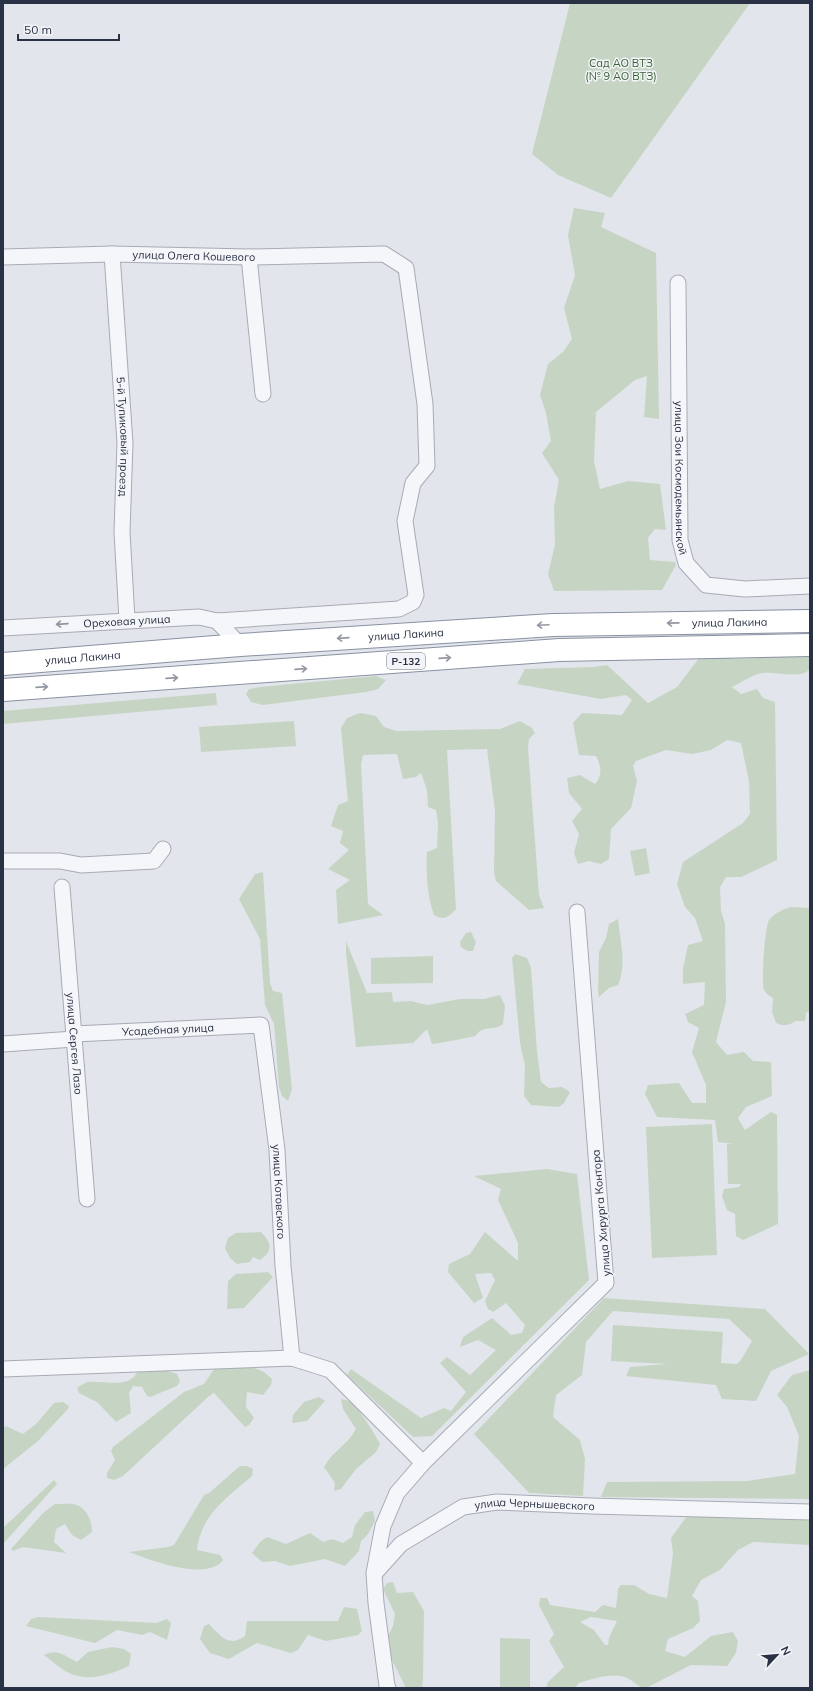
<svg xmlns="http://www.w3.org/2000/svg" width="813" height="1691" font-family="Mulish,sans-serif">
  <style>
    .green { fill: #c6d5c3; fill-rule: evenodd }
    .lines { fill: none; stroke-linecap: round; stroke-linejoin: round }
    .minor-casing { stroke: #a7abb6; stroke-width: 17 }
    .trunk-casing { stroke: #8991a2; stroke-width: 24 }
    .minor { stroke: #f5f6f9; stroke-width: 15 }
    .trunk { stroke: #fff; stroke-width: 22 }
    .oneway { stroke: #9498a2 }
    .oneway2 { stroke: #8f949e }
    .labels { text-anchor: middle; stroke-width: 3; stroke-linejoin: round; paint-order: stroke }
    .shield { fill: #f2f4f8; stroke: #656c7a; stroke-width: 1 }
    .shield-label { font-size: 10px; font-weight: bold; fill: #293144 }
    .park-label { font-size: 11px; fill: #3a6036; stroke: #f2f4f8 }
    .street-label { font-size: 11px; fill: #293144; stroke: #f2f4f8 }
  </style>
  <rect width="100%" height="100%" fill="#e2e5eb"/>
  <path class="green" d="M570 3H750L611 198 558 175 532 154Z
    M574 208 605 213 601 227 656 253 659 419 644 417 647 376 635 380 596 412 594 461 600 489 628 481 660 484 666 530 655 529 648 538 650 560 675 562 676 565 662 590 554 591 548 574 555 545 554 507 559 480 542 453 551 441 546 413 540 395 548 364 563 352 572 339 564 308 575 275 568 235Z
    M703 653 733 659 808 656 810 659V669C799 681 772 669 758 674 749 677 740 683 732 687L741 694 757 689 763 698 775 702 777 860 741 877H726L720 887 721 911 725 924 726 1002 716 1042 727 1055 744 1052 753 1061 771 1062 772 1096 746 1107 738 1118 745 1130 771 1112 777 1115 778 1224 743 1240 736 1236 735 1214 727 1210 722 1196 724 1189 739 1187 741 1184H728L727 1144H734L718 1142 715 1120 657 1117 645 1094 648 1085 679 1083 692 1103H706V1085L692 1052 699 1028 688 1022 685 1014 704 1005 705 982 683 984V969L688 945 703 941 695 918 685 907 677 884 683 862 743 823 750 814 749 781 741 743 727 740 711 750 692 754 666 750 636 761 633 766 637 781 631 808 611 829 609 859 601 864 589 861 578 864 574 853 579 834 572 821 582 809 569 793 567 778 580 775 595 784C603 775 601 766 596 756L579 755 573 723 582 713 622 715 632 700 626 695 601 699 517 684 525 669 594 667 607 665 648 703 677 687Z
    M376 676 386 680 378 689 366 692 263 705 251 702 246 694 249 689 260 687Z
    M216 693 217 705 3 724V711Z
    M360 713 376 716 384 727 397 731 500 729 520 721 532 728 535 733 529 739 528 748 539 895 544 908 529 910 496 881 494 873 495 811 487 749 447 750 456 909C448 917 445 921 434 915 427 895 426 873 427 852L437 848 438 823 436 810 428 807 427 790 421 773 416 777 403 779 397 754 363 755 361 764 368 904 383 915 338 924 336 890 350 880 328 869 349 850 340 843 343 831 331 826 338 805 348 801 341 728 347 718Z
    M294 721 296 746 201 752 199 727Z
    M646 848 650 873 635 876 630 851Z
    M263 872 270 983 273 991 282 993 292 1089 288 1101 282 1096 279 1087 274 1024 265 1005 260 939 239 899 255 874Z
    M790 907 810 908V1012L809 1011 806 1013 805 1021H795C790 1026 782 1026 776 1023L772 1012 773 998C770 996 766 994 764 990 761 982 765 926 769 920 775 913 782 910 790 907Z
    M618 919C620 939 627 965 618 985L609 988 599 997 598 992 599 952 606 938 609 924Z
    M471 932 476 942 473 951H467L461 947 460 942 466 933Z
    M346 941 367 993 392 992 393 1002 411 1001 427 1005 460 999H484L500 995 505 1006 503 1024C496 1030 487 1027 480 1031 478 1032 477 1035 475 1036 472 1037 436 1044 432 1044L427 1029 413 1043 356 1047 346 952Z
    M515 954 527 958 531 968 537 1051 541 1082 549 1088 562 1087 570 1092 564 1103 559 1107 531 1105 524 1096 525 1066 520 1043 512 958Z
    M433 956V983L371 984V958Z
    M712 1124 717 1255 652 1258 646 1127Z
    M547 1169 577 1174 589 1280 432 1436 413 1437 347 1375 351 1369 421 1418 444 1408 451 1411 466 1392 440 1363 447 1357 470 1375 496 1350 478 1340 460 1347 463 1337 492 1318 511 1335 522 1333 525 1325 506 1303 493 1312 488 1309 485 1301 495 1280 491 1273 475 1274 483 1298 474 1303 448 1272 449 1264 470 1254 485 1232 518 1261V1243L498 1200 501 1189 474 1176Z
    M261 1232C272 1243 273 1251 260 1260L253 1257 250 1262 237 1264 230 1258 225 1248 228 1238 236 1233Z
    M268 1272 273 1277 244 1308 227 1309 228 1281 236 1274Z
    M604 1298 765 1309 809 1354 771 1371 756 1401 722 1399 716 1385 626 1376 630 1367 667 1364 611 1361 613 1325 723 1332 721 1363 737 1364 741 1360 752 1341 729 1319 613 1311 586 1342 582 1375 556 1395 553 1417 580 1440 585 1459 583 1496 529 1493 474 1434Z
    M250 1366 264 1372 272 1379 271 1385 263 1395 247 1392 246 1407 254 1418 249 1425 245 1427 214 1393 208 1397 123 1476 114 1480 107 1478V1473L115 1460 111 1451 113 1447 184 1392 204 1384 214 1369Z
    M162 1369 177 1374 180 1381 177 1386 150 1397 147 1396 142 1387 133 1386 129 1393 131 1413 116 1422 97 1402 79 1393 77 1388C80 1386 84 1383 88 1382 105 1380 131 1390 138 1370Z
    M810 1370V1499L601 1497 607 1482 747 1481 795 1474 799 1436 787 1407 777 1395 792 1375Z
    M319 1397 325 1401 307 1421 292 1423 293 1415 304 1402Z
    M341 1399 353 1402 372 1430 380 1444 376 1452 356 1469 341 1489 334 1491 335 1483 324 1467C332 1452 348 1444 356 1429L343 1409Z
    M63 1402 69 1406 68 1409 38 1441 3 1469V1428L6 1426 23 1434 36 1424 54 1403Z
    M240 1466H247L253 1469 252 1476C227 1498 201 1514 197 1550L220 1555 223 1560C207 1582 150 1560 129 1552L168 1547 174 1545 204 1495 209 1493Z
    M54 1480 57 1484 3 1544V1528Z
    M55 1504C61 1504 72 1503 77 1505 88 1510 92 1522 92 1532L81 1540 72 1535 65 1524 56 1529 54 1542 66 1553 23 1547 13 1551 11 1549 43 1513Z
    M373 1511 375 1521 368 1534 361 1541 359 1551 345 1566 325 1559 290 1566 275 1561 262 1562 252 1553 260 1542 267 1537 286 1544 310 1533 323 1542 332 1539 343 1543 352 1537 355 1525 365 1512Z
    M690 1512 810 1516V1545L753 1542 738 1550 720 1570 701 1580 692 1596 698 1601 700 1621 693 1628 668 1639 665 1651 685 1657 711 1636 733 1632 738 1641 736 1653 727 1666 691 1665 646 1688C639 1688 635 1682 629 1679 613 1671 595 1679 579 1683L575 1688H546L548 1682 564 1667 549 1641 554 1634 539 1605 540 1598H547L550 1605 595 1612 603 1605 616 1608 618 1589 621 1585H634L649 1594 667 1598 673 1554 671 1538ZM591 1617 617 1621 609 1638 608 1645H605L594 1630 580 1622Z
    M393 1582 397 1593 413 1592 424 1611 423 1678 422 1688H406L391 1658 388 1636 393 1626 395 1614 383 1589 387 1583Z
    M344 1607 357 1609 362 1631 358 1635 326 1641 308 1635 298 1650 291 1653 257 1643 229 1659 210 1653 200 1639 204 1626 209 1624C221 1636 228 1648 245 1636L247 1621H338Z
    M38 1617 156 1623 167 1619 171 1623 167 1640 150 1632 142 1635 117 1630 95 1643 26 1626 31 1619Z
    M500 1638 530 1639V1688H500Z
    M112 1647 124 1649 131 1654 129 1666C109 1675 89 1682 69 1673 60 1669 51 1660 44 1655 57 1648 65 1656 77 1662L88 1652Z"/>
  <g class="lines">
    <g class="minor-casing">
      <g id="minor">
        <path id="s1" d="M112 254 125 443 122 532 127 620"/>
        <path id="s2" d="M3 257 112 254 249 257 384 254 406 268 425 404 427 466 413 483 405 521 416 595 413 602 399 609 217 621"/>
        <path d="M249 257 263 394"/>
        <path id="s3" d="M678 283 680 540 686 563 706 585 745 589 810 586"/>
        <path id="s4" d="M3 628 199 617 217 621 240 645"/>
        <path d="M3 861H60L81 865 154 861 163 849"/>
        <path id="s5" d="M62 887 87 1199"/>
        <path id="s6" d="M74 1034 261 1025 277 1150 283 1266 292 1358"/>
        <path d="M3 1044 74 1039"/>
        <path d="M3 1369 292 1358 330 1370 423 1463"/>
        <path id="s7" d="M375 1573 401 1544 463 1507 497 1502 591 1506 810 1512"/>
        <path d="M388 1688 387 1686 376 1603 374 1573 383 1526 397 1493 423 1463 606 1283 577 912"/>
      </g>
    </g>
    <g class="trunk-casing">
      <g id="trunk">
        <path id="s8" d="M3 664 240 645 553 625 810 621"/>
        <path d="M3 690 559 650 810 645"/>
      </g>
    </g>
    <use href="#minor" class="minor"/>
    <use href="#trunk" class="trunk"/>
  </g>
  <defs><path id="oneway-shaft" d="M-6 0H5M1.5-3L5.5 0L1.5 3" fill="none" stroke-width="1.6" stroke-linecap="round" stroke-linejoin="round"/></defs>
  <g class="oneway">
    <use href="#oneway-shaft" transform="translate(673 623) rotate(179)"/>
    <use href="#oneway-shaft" transform="translate(543 625) rotate(177)"/>
    <use href="#oneway-shaft" transform="translate(343 638) rotate(176)"/>
    <use href="#oneway-shaft" transform="translate(445 658) rotate(-4)"/>
    <use href="#oneway-shaft" transform="translate(301 669) rotate(-4)"/>
    <use href="#oneway-shaft" transform="translate(172 678) rotate(-4)"/>
    <use href="#oneway-shaft" transform="translate(42 687) rotate(-4)"/>
  </g>
  <use class="oneway2" href="#oneway-shaft" transform="translate(62 624) rotate(176)"/>
  <g class="labels">
    <rect class="shield" x="387" y="653" width="38" height="16" rx="3"/>
    <g class="shield-label">
      <text x="406" y="665">Р-132</text>
    </g>
    <g class="park-label">
      <text x="621" y="67">Сад АО ВТЗ<tspan x="621" dy="13">(№ 9 АО ВТЗ)</tspan></text>
    </g>
    <g class="street-label">
      <text dy="4" stroke="none"><textPath href="#s2" startOffset="191">улица Олега Кошевого</textPath></text>
      <text dy="4" stroke="none"><textPath href="#s1" startOffset="183">5-й Тупиковый проезд</textPath></text>
      <text dy="4" stroke="none"><textPath href="#s3" startOffset="195">улица Зои Космодемьянской</textPath></text>
      <text dy="4" stroke="none"><textPath href="#s4" startOffset="124">Ореховая улица</textPath></text>
      <text dy="4" stroke="none"><textPath href="#s8" startOffset="728">улица Лакина</textPath></text>
      <text dy="4" stroke="none"><textPath href="#s8" startOffset="404">улица Лакина</textPath></text>
      <text dy="4" stroke="none"><textPath href="#s8" startOffset="80">улица Лакина</textPath></text>
      <text dy="4" stroke="none"><textPath href="#s6" startOffset="94">Усадебная улица</textPath></text>
      <text dy="4" stroke="none"><textPath href="#s5" startOffset="157">улица Сергея Лазо</textPath></text>
      <text dy="4" stroke="none"><textPath href="#s6" startOffset="355">улица Котовского</textPath></text>
      <text transform="translate(601 1213) rotate(-95)" y="4">улица Хирурга Контора</text>
      <text dy="4" stroke="none"><textPath href="#s7" startOffset="183">улица Чернышевского</textPath></text>
    </g>
  </g>
  <rect width="813" height="1691" fill="none" stroke="#293144" stroke-width="8"/>
  <g transform="translate(777 1655) rotate(64)" stroke="#f2f4f8" stroke-width="3" paint-order="stroke">
  <path d="M0-3L7 15L0 10L-7 15Z" fill="#293144"/>
  <text y="-6" font-size="11" font-weight="bold" text-anchor="middle" fill="#293144">N</text>
  </g>
  <path d="M18 34v6h101v-6" fill="none" stroke="#293144" stroke-width="2"/>
  <text x="24" y="34" font-size="12" fill="#293144" stroke="#f2f4f8" stroke-width="3" paint-order="stroke">50 m</text>
</svg>
